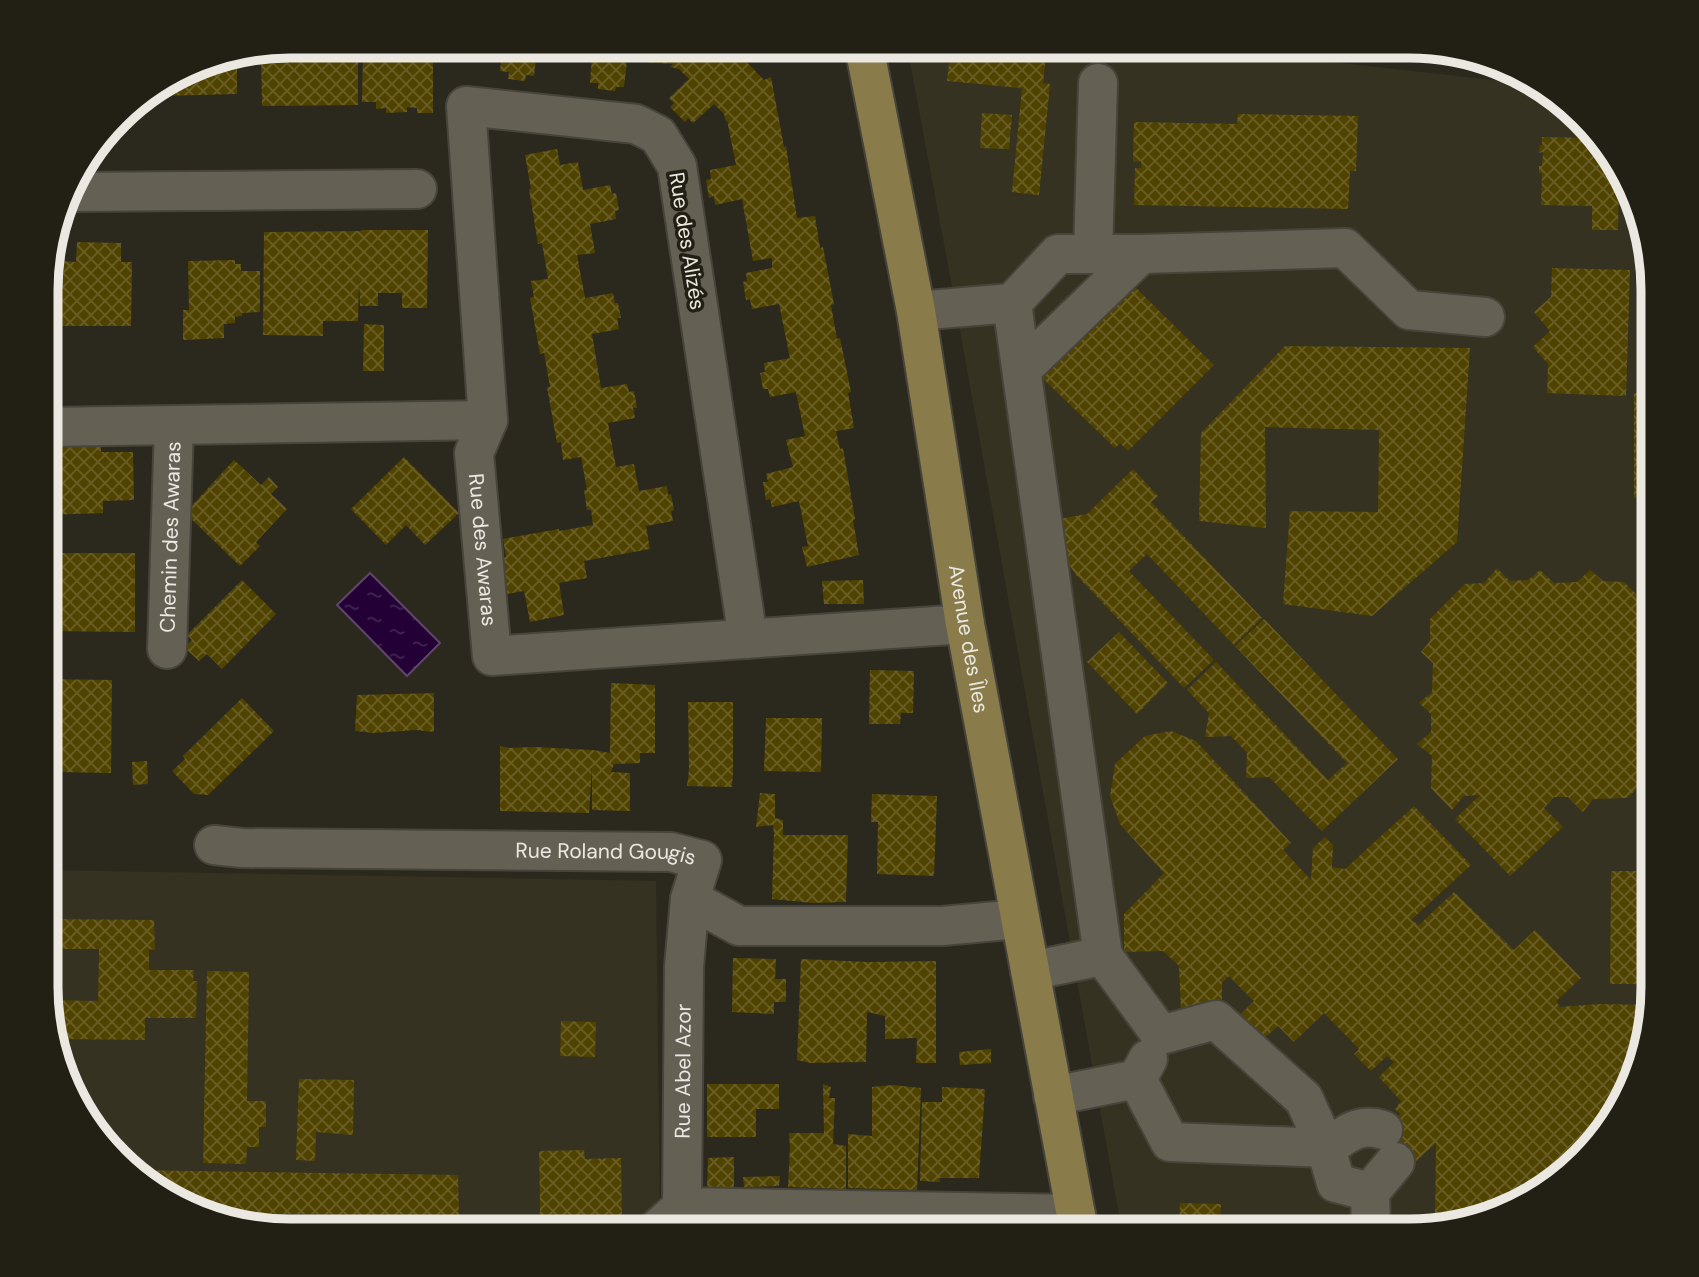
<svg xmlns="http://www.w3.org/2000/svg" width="1699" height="1277" font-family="'DM Sans',sans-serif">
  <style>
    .built { fill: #363221 }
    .water { fill: url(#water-ripples); stroke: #5f4669; stroke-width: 2 }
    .building { fill: url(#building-cross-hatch) }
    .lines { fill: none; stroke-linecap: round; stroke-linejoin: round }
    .minor-casing { stroke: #47453b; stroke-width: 42 }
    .major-casing { stroke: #47453b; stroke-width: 42 }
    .minor { stroke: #646154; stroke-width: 38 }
    .major { stroke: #897c4a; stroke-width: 38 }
    .labels { text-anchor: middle; stroke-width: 7; stroke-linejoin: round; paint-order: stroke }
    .street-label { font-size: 21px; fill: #eae8e1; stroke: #221f14 }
    .rim { fill: none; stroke: #eae8e1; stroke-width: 9 }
  </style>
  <defs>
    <pattern id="water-ripples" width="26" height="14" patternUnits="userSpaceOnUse" patternTransform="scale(1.75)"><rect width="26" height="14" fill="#230136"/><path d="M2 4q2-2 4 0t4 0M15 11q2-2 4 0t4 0" fill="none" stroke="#432653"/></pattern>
    <pattern id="building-cross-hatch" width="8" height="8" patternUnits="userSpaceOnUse" patternTransform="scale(1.75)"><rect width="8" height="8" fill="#504300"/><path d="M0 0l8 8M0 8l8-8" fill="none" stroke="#695e25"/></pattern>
  </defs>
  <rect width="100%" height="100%" fill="#2b291e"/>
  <path class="built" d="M907 46H1190L1536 85 1570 106 1628 182 1653 290V1003L1635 1080 1593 1148 1517 1206 1409 1231H1122L956 308Z
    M46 870 656 881 660 1227 208 1216 197 1213 129 1171 71 1095 46 1003Z"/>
  <path class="water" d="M370 573 440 643 407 676 337 605Z"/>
  <path class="building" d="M290 46H358V105L262 106 261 50Z
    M503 46H731L764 80 771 77 784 147 786 146 797 218 815 216 820 248 823 247 834 304 831 305 837 339 840 338 851 392 848 393 854 428 836 431 840 449 843 448 855 519 853 520 859 555 807 567 802 547 808 546 799 501 772 507 770 499 766 500 763 482H768L766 474 793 467 786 440 805 436 796 392 770 397 768 389H763L760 373 765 372 764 363 790 358 779 304 752 309 750 299 746 300 743 282 747 281 746 273 772 268V258L753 261 742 199 715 205 714 196 709 198 706 180 711 179 710 170 736 165 727 120 726 122 724 114 714 104 693 123 688 118 685 122 670 107 674 103 669 98 689 79 679 69 670 67 673 64 627 61 624 87H616L615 91 598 89V83H590L592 55 537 49 534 76 526 75 525 81 508 79 509 72 500 71Z
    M433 48V113H417V108L407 107V112L386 113V108L376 109V102H362L363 58H376L377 53 386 54 387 49Z
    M1006 51 1046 56 1043 83 1050 84 1039 195 1012 192 1022 88 947 81 950 55 1005 60Z
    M237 54V94L158 96V89L211 59Z
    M982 113 1012 115 1009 149 980 148Z
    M1238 114 1358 116 1356 171H1350L1348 209 1134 205 1135 168H1141V161L1133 162 1134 122 1237 124Z
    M1542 137 1592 138V155H1595V160H1600V145L1619 170 1618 230H1592V206L1541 205 1542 173H1539V166H1542L1543 152 1539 153 1540 145H1542Z
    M557 149 560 165 578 162 583 190 610 185 612 194 616 193 619 210 615 211 616 219 590 224 595 253 577 255 585 298 613 293 615 303H618L621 318H617L619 329 592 334 601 388 627 384 629 392 634 391 637 408H633L635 418 608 423 616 467 634 464 639 491 667 486 668 495 671 494 674 510 671 511 673 521 646 526 650 549 584 561 587 578 559 583 564 615 530 622 524 591 496 596 490 560 506 557 503 539 559 529V531L593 525 591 510H587L584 490H587L581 457 563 460 561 442 557 443 547 387H550L544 353 540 354 530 298 534 297 531 281 548 279 542 243 538 244 529 189H531L525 155Z
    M1625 177 1628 182 1634 204H1623Z
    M63 213H66L65 243H53Z
    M361 230H428L427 308H402V293H378V306H360L359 279 358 321H323V336L263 335 264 232 361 231Z
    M77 242 121 243V262H132L131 326H59L60 261 76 262Z
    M235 260V264H241V271H260V312L242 313V316L235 317V323L224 324V338L183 340V310H189L188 261Z
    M1552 268 1630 270 1626 396 1547 393 1548 364 1533 347 1550 331 1534 312 1551 297Z
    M1132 284 1214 365 1128 451 1120 443 1115 448 1040 376Z
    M1647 301 1653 302V338H1644Z
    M364 324 384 325V371H363Z
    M1285 346 1470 348 1457 542 1372 616 1283 604 1290 511 1378 512 1379 430 1265 427 1266 528 1199 521 1201 433Z
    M1634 393H1653V498H1634Z
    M101 437V452H133L134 500 103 501V513L47 515V438Z
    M404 457 459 513 425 545 406 525 386 545 351 509Z
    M234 460 261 485 269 477 278 487 271 494 287 509 256 542 260 546 240 566 185 513Z
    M1133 469 1158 496 1151 502 1262 618 1234 645 1147 554 1129 571 1214 660 1184 688 1077 576 1053 542V520L1087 514Z
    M49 553H135V632L47 631V577H49Z
    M1497 568 1510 581 1528 580 1540 570 1554 583 1577 582 1590 570 1603 581 1624 582 1648 606V636L1653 640V657L1649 663V684L1653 688V704L1647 709V727L1653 732V747L1643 755 1642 784 1627 798 1593 799 1583 812 1568 797H1554L1544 808 1563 827 1510 876 1455 819 1480 795 1464 796 1452 810 1431 788 1432 756 1417 744 1431 732V714L1419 703 1432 692 1433 663 1421 652 1430 641V619L1465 584 1484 583Z
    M242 580 276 614 222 669 207 654 199 661 184 647 192 640 187 635Z
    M863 580 864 604H824L822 581Z
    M1264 619 1398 759 1322 831 1269 777 1246 778 1247 753 1231 736 1205 737 1209 713 1187 690 1216 662 1328 780 1347 763 1235 646Z
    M1119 632 1168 683 1137 714 1087 662Z
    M870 670 914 671 913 713H901L900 724H869Z
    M47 679 112 680 111 773 59 772 60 758H47Z
    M611 683 655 685V753H640V763L614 764 611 772 630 773V811L592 810V767L589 813 500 811V746L509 748 535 747 593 750 610 753Z
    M434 693V732L416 730 374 733 355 731 357 695Z
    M242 698 274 731 208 795 194 794 172 771 185 759 183 756Z
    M688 702H733V771L732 787 687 786 689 770Z
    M766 718H822L821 772 764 771Z
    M1171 731 1196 741 1291 843 1283 850 1311 880 1313 848 1325 837 1333 845 1332 867 1345 869 1414 806 1471 865 1411 920 1419 925 1454 892 1514 950 1535 930 1581 978 1556 1001 1560 1007 1599 1004 1650 1005V1017L1635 1080 1593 1148 1517 1206 1488 1213H1435L1436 1143 1405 1171 1373 1140 1400 1114 1395 1109 1401 1101 1379 1077 1394 1062 1387 1056 1371 1071 1354 1054 1359 1049 1324 1013 1294 1042 1278 1026 1253 1048 1229 1026 1254 1001 1229 976 1222 983V1014L1181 1010 1179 966 1163 951 1124 952V914L1164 873 1120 824 1110 796 1115 764 1145 736Z
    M147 761 148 784 133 785 132 762Z
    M760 793 775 794V818L783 820V835H848L846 902 813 903 772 899 774 833 773 825 756 827Z
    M872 794 937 796 934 876 877 874 878 822H871Z
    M1611 871H1648L1647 984H1610Z
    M46 919 154 920 155 950 149 949V970H194L193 981H197L196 1018H145V1040L58 1039 57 1044 46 1000 98 1001 99 949H46Z
    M733 958 776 959 775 979H786V1002H774V1014L732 1012Z
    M801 959 869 962 936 961V1063H916L917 1038 885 1039V1016L867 1012 866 1062 810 1063 797 1060Z
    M207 971 249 972 247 1101H266V1127H259V1147H247L246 1164 203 1163Z
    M561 1021 596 1022 595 1057 560 1056Z
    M991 1049V1063L960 1065 959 1052Z
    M299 1079 354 1080 353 1135 316 1132 315 1161 296 1160Z
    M707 1084H779V1109H756V1137H707Z
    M823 1084 831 1087 829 1098H835L833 1144 846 1146V1189L788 1187 790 1147 789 1133H824Z
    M893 1085 921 1088 917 1190 848 1188V1134L872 1136V1087Z
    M942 1087 985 1089 979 1178H939L940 1182 920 1181 922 1102H942Z
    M584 1150 585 1159 621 1158 622 1218 584 1219 583 1224H538L540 1210 539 1151Z
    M734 1157V1187L707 1188 708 1158Z
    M129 1170 458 1175 459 1218 195 1212Z
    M780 1176 779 1186 744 1187 743 1177Z
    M1180 1203 1221 1204 1220 1231H1179Z"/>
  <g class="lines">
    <g class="minor-casing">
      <g id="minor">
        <path d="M70 192 417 189"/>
        <path d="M1093 254 1098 83"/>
        <path d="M1012 303 1058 254H1141L1345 248 1409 310 1485 317"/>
        <path d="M916 311 1012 303 1103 956 1161 1035 1216 1020 1304 1099 1326 1148 1170 1142 1137 1079"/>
        <path d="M1022 369 1141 254"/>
        <path d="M47 427 488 420"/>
        <path id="s1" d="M748 639 677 166 658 135 636 124 466 106 488 420 474 453 492 656 965 624"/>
        <path id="s2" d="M167 649 174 425"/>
        <path id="s3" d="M214 845 242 848 671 852 702 860 690 899 739 926H942L1020 919"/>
        <path d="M1030 971 1103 956"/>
        <path d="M1053 1096 1137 1079 1148 1059"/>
        <path d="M1383 1130C1358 1122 1346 1135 1326 1148L1336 1183 1370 1192 1395 1162"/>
        <path d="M1370 1192 1371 1231"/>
        <path d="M682 1207 1076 1214"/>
        <path id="s4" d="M655 1231 682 1207 684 967 690 899"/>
      </g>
    </g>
    <g class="major-casing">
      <g id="major">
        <path id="s5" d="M864 46 916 311 965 624 1079 1231"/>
      </g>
    </g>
    <use href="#minor" class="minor"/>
    <use href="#major" class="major"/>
  </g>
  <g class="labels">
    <g class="street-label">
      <text transform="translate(687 241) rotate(81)" y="7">Rue des Alizés</text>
      <text dy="7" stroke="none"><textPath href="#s2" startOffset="112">Chemin des Awaras</textPath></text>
      <text dy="7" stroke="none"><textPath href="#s1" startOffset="1158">Rue des Awaras</textPath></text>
      <text dy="7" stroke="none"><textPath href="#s5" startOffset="602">Avenue des Îles</textPath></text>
      <text dy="7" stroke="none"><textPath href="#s3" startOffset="392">Rue Roland Gougis</textPath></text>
      <text dy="7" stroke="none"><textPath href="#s4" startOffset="172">Rue Abel Azor</textPath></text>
    </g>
  </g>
  <path d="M0 0H1699V1277H0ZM290 58H1409A232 232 0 0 1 1641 290V987A232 232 0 0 1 1409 1219H290A232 232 0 0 1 58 987V290A232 232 0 0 1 290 58Z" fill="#221f14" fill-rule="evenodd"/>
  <path class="rim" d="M290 58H1409A232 232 0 0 1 1641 290V987A232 232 0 0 1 1409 1219H290A232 232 0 0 1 58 987V290A232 232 0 0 1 290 58Z"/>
</svg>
